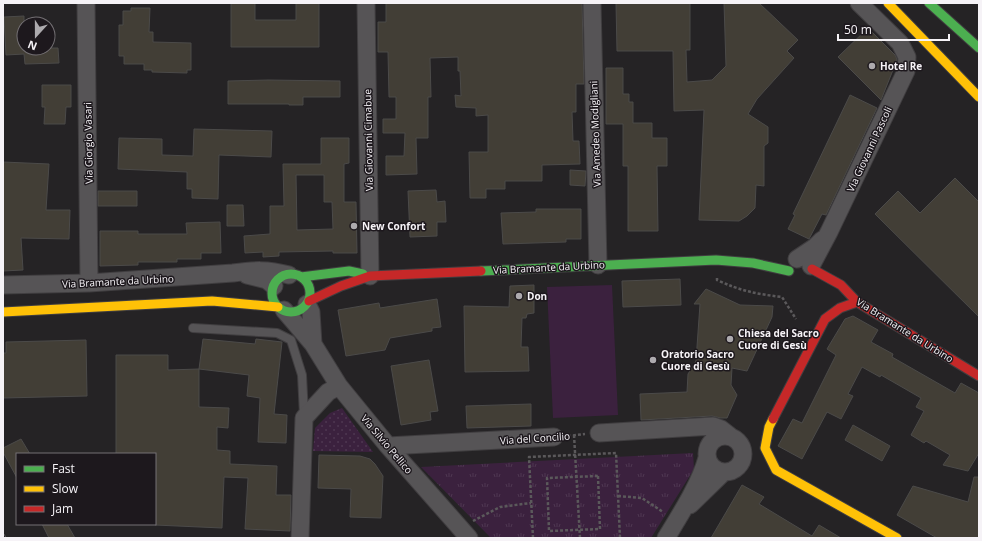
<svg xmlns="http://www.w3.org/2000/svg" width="982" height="541" font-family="'Open Sans',sans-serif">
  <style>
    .grass { fill: url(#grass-dots) }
    .park { fill: url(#park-tufts) }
    .pitch { fill: #3b213e }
    .building { fill: #423e36; stroke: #4b4a49; fill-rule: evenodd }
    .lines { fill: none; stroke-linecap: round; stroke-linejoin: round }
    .lane-casing { stroke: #403e40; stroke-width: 10 }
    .street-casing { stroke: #403e40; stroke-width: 19 }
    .fast-casing { stroke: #403e40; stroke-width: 11 }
    .slow-casing { stroke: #403e40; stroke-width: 11 }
    .jam-casing { stroke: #403e40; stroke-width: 11 }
    .path { stroke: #5b595b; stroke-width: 2.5; stroke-dasharray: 3 2; stroke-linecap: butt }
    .lane { stroke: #565456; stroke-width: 8 }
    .street { stroke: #565456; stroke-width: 17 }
    .fast { stroke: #4caf50; stroke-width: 9 }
    .slow { stroke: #ffc107; stroke-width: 9 }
    .jam { stroke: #c62828; stroke-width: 9 }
    .rail-casing { stroke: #5f5e5f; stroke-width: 4.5 }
    .rail { stroke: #1d181d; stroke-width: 3; stroke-dasharray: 9; stroke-linecap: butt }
    .poi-dot { fill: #adaaae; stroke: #1d181d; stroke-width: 1.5 }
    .labels { text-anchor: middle; stroke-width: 3; stroke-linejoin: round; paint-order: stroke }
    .poi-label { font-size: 10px; font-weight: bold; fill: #f6f3f7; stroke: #1d181d; text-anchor: start }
    .street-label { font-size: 10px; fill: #f6f3f7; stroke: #1d181d }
  </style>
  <defs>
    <pattern id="grass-dots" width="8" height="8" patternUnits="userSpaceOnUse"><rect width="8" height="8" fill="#3b213e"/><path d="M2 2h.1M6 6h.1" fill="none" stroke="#4e3751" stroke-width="1.8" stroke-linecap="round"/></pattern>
    <pattern id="park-tufts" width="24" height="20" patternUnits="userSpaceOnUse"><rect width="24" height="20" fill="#3b213e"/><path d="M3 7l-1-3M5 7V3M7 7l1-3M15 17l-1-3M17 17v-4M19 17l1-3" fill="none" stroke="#4e3751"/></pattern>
  </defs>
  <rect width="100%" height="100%" fill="#252325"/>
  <path class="grass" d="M342 408 373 452 313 451 315 428 330 413Z"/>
  <path class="park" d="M693 453 694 469 651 538H491L421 467Z"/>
  <path class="pitch" d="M612 285 618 415 553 418 547 287Z"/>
  <path class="building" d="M231 3H255V20H296V3H319V47H231Z
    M386 3H582L584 84H576V112H572L573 141H579L580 164 542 165V181H505V189H486V198H470L469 152H488V115L476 116V108L456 107 455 95 461 96 460 71H458V57L430 58 431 97H428V138H416L417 174 386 175V156H404L405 133H383V119H396V97H389L388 52H378V22H386Z
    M616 3H690V50H686L687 82 712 80 726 66 724 3H759L798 40 787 51 794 58 757 99 748 114 768 127V143L764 146V186L756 185 755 208 747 216 739 221 699 220 704 110 674 111 673 51H617Z
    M131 8H150L149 32H153V42L191 43V70H187V73L152 72V70H144V64H124V56H119V25H123V11H131Z
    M24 16V48H58L59 63 25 64 24 54 6 55 4 17Z
    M868 28 895 55 897 59 896 67 893 70 881 100 838 57Z
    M606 68H623V94H629V102H633V123H652V138H667V166H657L658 231H628V166H623V124H606Z
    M268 80 340 81V97H303V105H289V104H228V81Z
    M42 85H71V107H66L65 124H44L45 107H42Z
    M850 95 877 108 826 215 822 214 809 239 788 229 795 215 793 214Z
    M194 129 272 131 271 157 219 155 218 199 192 198V189H187V172L118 169 119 138 162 139V155L193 156Z
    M321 138H349V163L344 164V202H356L357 253H333V251L279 252V256L263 257V252L245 253 244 236 270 234V206H284L283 164H321ZM296 175H324V202H332L333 229 297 230Z
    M3 162 49 164 46 210H70L69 239 21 238 23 270 3 271Z
    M570 170 586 171 585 186 570 185Z
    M955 178 979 202V317L875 214 898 191 920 213Z
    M436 190 437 202 445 201 446 222H437V236L410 237 408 191Z
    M98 191H137V206H98Z
    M227 205H243L244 226H227Z
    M536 209H581V239H566V242L503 244 501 213 536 212Z
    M220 222 221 253H201V259H177V262H138V265L100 266V231H138V234H187L186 223Z
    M680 279 681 305 623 307 622 281Z
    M534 285V313L527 314 526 318H522L521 347H528L529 371 465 372 464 306 509 307 510 286Z
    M706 289 740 305 773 306 772 317 747 371 732 368 731 385 737 395 727 418H721L712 416 641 420 640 394 687 392 688 374 696 361 700 304H694Z
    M437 299 441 327 432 328V331L390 338 385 350 346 356 338 310 379 303 380 308Z
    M853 316 878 330 871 342 893 354 892 357 955 393 961 383 979 393V453L968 471 943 465 950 455 926 441 924 443 911 435 924 411 916 407 921 398 881 375 880 377 862 367 848 394 853 396 841 419 827 412 802 459 778 446 793 419 802 423 836 355 827 349 845 319Z
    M203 339 255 344 256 339 282 342 274 414 287 415 286 443 258 442 260 398 247 396 249 375 199 369Z
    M86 340 87 396 3 398V353H6V342Z
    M116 355H168V370L199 369V407L229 408 228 428 217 427V450L230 451V464L277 466 276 495H291L290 531 245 529 248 478 224 477 222 528 155 525V454H116Z
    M429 360 438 411 430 412 431 420 401 425 391 366Z
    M531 404V426L467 428 466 406Z
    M853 425 890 446 882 461 845 440Z
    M21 439 30 454H17V478L4 454H3V448Z
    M319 455 360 456 370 459 375 464 383 476 381 518 350 517 351 489 318 488Z
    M974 477H979V538H937L897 515 913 486 968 502Z
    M742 485 764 497 759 504 812 536 819 525 841 538H711Z
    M42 524H67L75 538H49Z"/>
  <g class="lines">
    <g class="lane-casing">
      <path id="lane" d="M193 328 277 333 291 340 302 375 304 415"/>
    </g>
    <g class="street-casing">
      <path id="street" d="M86 3 89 283
        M366 3 370 276
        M592 3 598 265
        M797 259 815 247 822 240
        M811 266 829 232 906 71 907 57 900 43 859 3
        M247 275 267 280 274 286
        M3 285 89 283 233 273C254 270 267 269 289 275
        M307 304 311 312 313 344
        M284 310 313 344 339 386 388 446 469 538
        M599 433 713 426 721 429 730 436
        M707 454a18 18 0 1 1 36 0a18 18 0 1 1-36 0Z
        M388 446 554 437
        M690 505 724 472
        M300 538 304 418 328 392 339 386
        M666 538C680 515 700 484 707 458"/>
    </g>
    <g class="fast-casing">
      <path id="fast" d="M929 3 979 48
        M481 271 716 260 753 263 789 271
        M272 293a19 19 0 1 1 38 0a19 19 0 1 1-38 0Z
        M301 277 349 271 363 274"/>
    </g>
    <g class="slow-casing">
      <path id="slow" d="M888 3 979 97
        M3 312 212 301 278 307
        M773 419 769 427 765 448 776 470 897 538"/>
    </g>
    <g class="jam-casing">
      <path id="jam" d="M812 269 841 285 857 302 979 376
        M309 301 341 286 370 276 481 271
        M773 419 825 319 840 308 857 302"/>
    </g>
    <path class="path" d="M717 278V280C741 291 756 294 782 297L796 319
      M574 435 580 538
      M568 436 585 434
      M598 476 600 529 549 531 547 478Z
      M618 496 642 498 663 512
      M473 521 500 507 531 503
      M533 538 529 457 616 453 620 538"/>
    <use href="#lane" class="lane"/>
    <use href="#street" class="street"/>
    <use href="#fast" class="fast"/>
    <use href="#slow" class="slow"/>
    <use href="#jam" class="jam"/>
    <g class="rail-casing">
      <path id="rail" d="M3 536 4 538"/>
    </g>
    <use href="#rail" class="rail"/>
  </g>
  <g class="poi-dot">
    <circle cx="872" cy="66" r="4"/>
    <circle cx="354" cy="226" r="4"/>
    <circle cx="519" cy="296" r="4"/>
    <circle cx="730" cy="339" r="4"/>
    <circle cx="653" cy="360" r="4"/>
  </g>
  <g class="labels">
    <g class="poi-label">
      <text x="880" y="70">Hotel Re</text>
      <text x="362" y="230">New Confort</text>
      <text x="527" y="300">Don</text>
      <text x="738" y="337">Chiesa del Sacro<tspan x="738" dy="12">Cuore di Gesù</tspan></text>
      <text x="661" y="358">Oratorio Sacro<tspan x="661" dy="12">Cuore di Gesù</tspan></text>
    </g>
    <g class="street-label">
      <text transform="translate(595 134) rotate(-92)" y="4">Via Amedeo Modigliani</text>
      <text transform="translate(368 140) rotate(-91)" y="4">Via Giovanni Cimabue</text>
      <text transform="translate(88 143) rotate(-91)" y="4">Via Giorgio Vasari</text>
      <text transform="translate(869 149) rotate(-65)" y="4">Via Giovanni Pascoli</text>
      <text transform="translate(549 267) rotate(-3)" y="4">Via Bramante da Urbino</text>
      <text transform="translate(118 281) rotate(-3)" y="4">Via Bramante da Urbino</text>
      <text transform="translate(905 330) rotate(32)" y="4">Via Bramante da Urbino</text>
      <text transform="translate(535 438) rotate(-4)" y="4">Via del Concilio</text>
      <text transform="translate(387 444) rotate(50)" y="4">Via Silvio Pellico</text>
    </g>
  </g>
  <rect width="982" height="541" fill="none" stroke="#f6f3f7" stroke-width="8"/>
  <rect x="16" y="453" width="140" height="72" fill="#1d181d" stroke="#747074"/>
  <rect x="24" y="466" width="20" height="6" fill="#4caf50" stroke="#747074"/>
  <text x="52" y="473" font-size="12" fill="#f6f3f7">Fast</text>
  <rect x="24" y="486" width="20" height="6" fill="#ffc107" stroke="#747074"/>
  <text x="52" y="493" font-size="12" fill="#f6f3f7">Slow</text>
  <rect x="24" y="506" width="20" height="6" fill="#c62828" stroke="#747074"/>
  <text x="52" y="513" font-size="12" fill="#f6f3f7">Jam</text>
  <g transform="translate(36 36) rotate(201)"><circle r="19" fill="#1d181d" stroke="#747074"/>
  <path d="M0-3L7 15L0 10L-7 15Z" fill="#adaaae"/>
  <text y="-6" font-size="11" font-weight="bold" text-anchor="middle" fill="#f6f3f7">N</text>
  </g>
  <path d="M838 34v6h111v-6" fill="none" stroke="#f6f3f7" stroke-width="2"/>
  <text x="844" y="34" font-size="12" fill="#f6f3f7" stroke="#1d181d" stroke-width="3" paint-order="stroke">50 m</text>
</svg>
